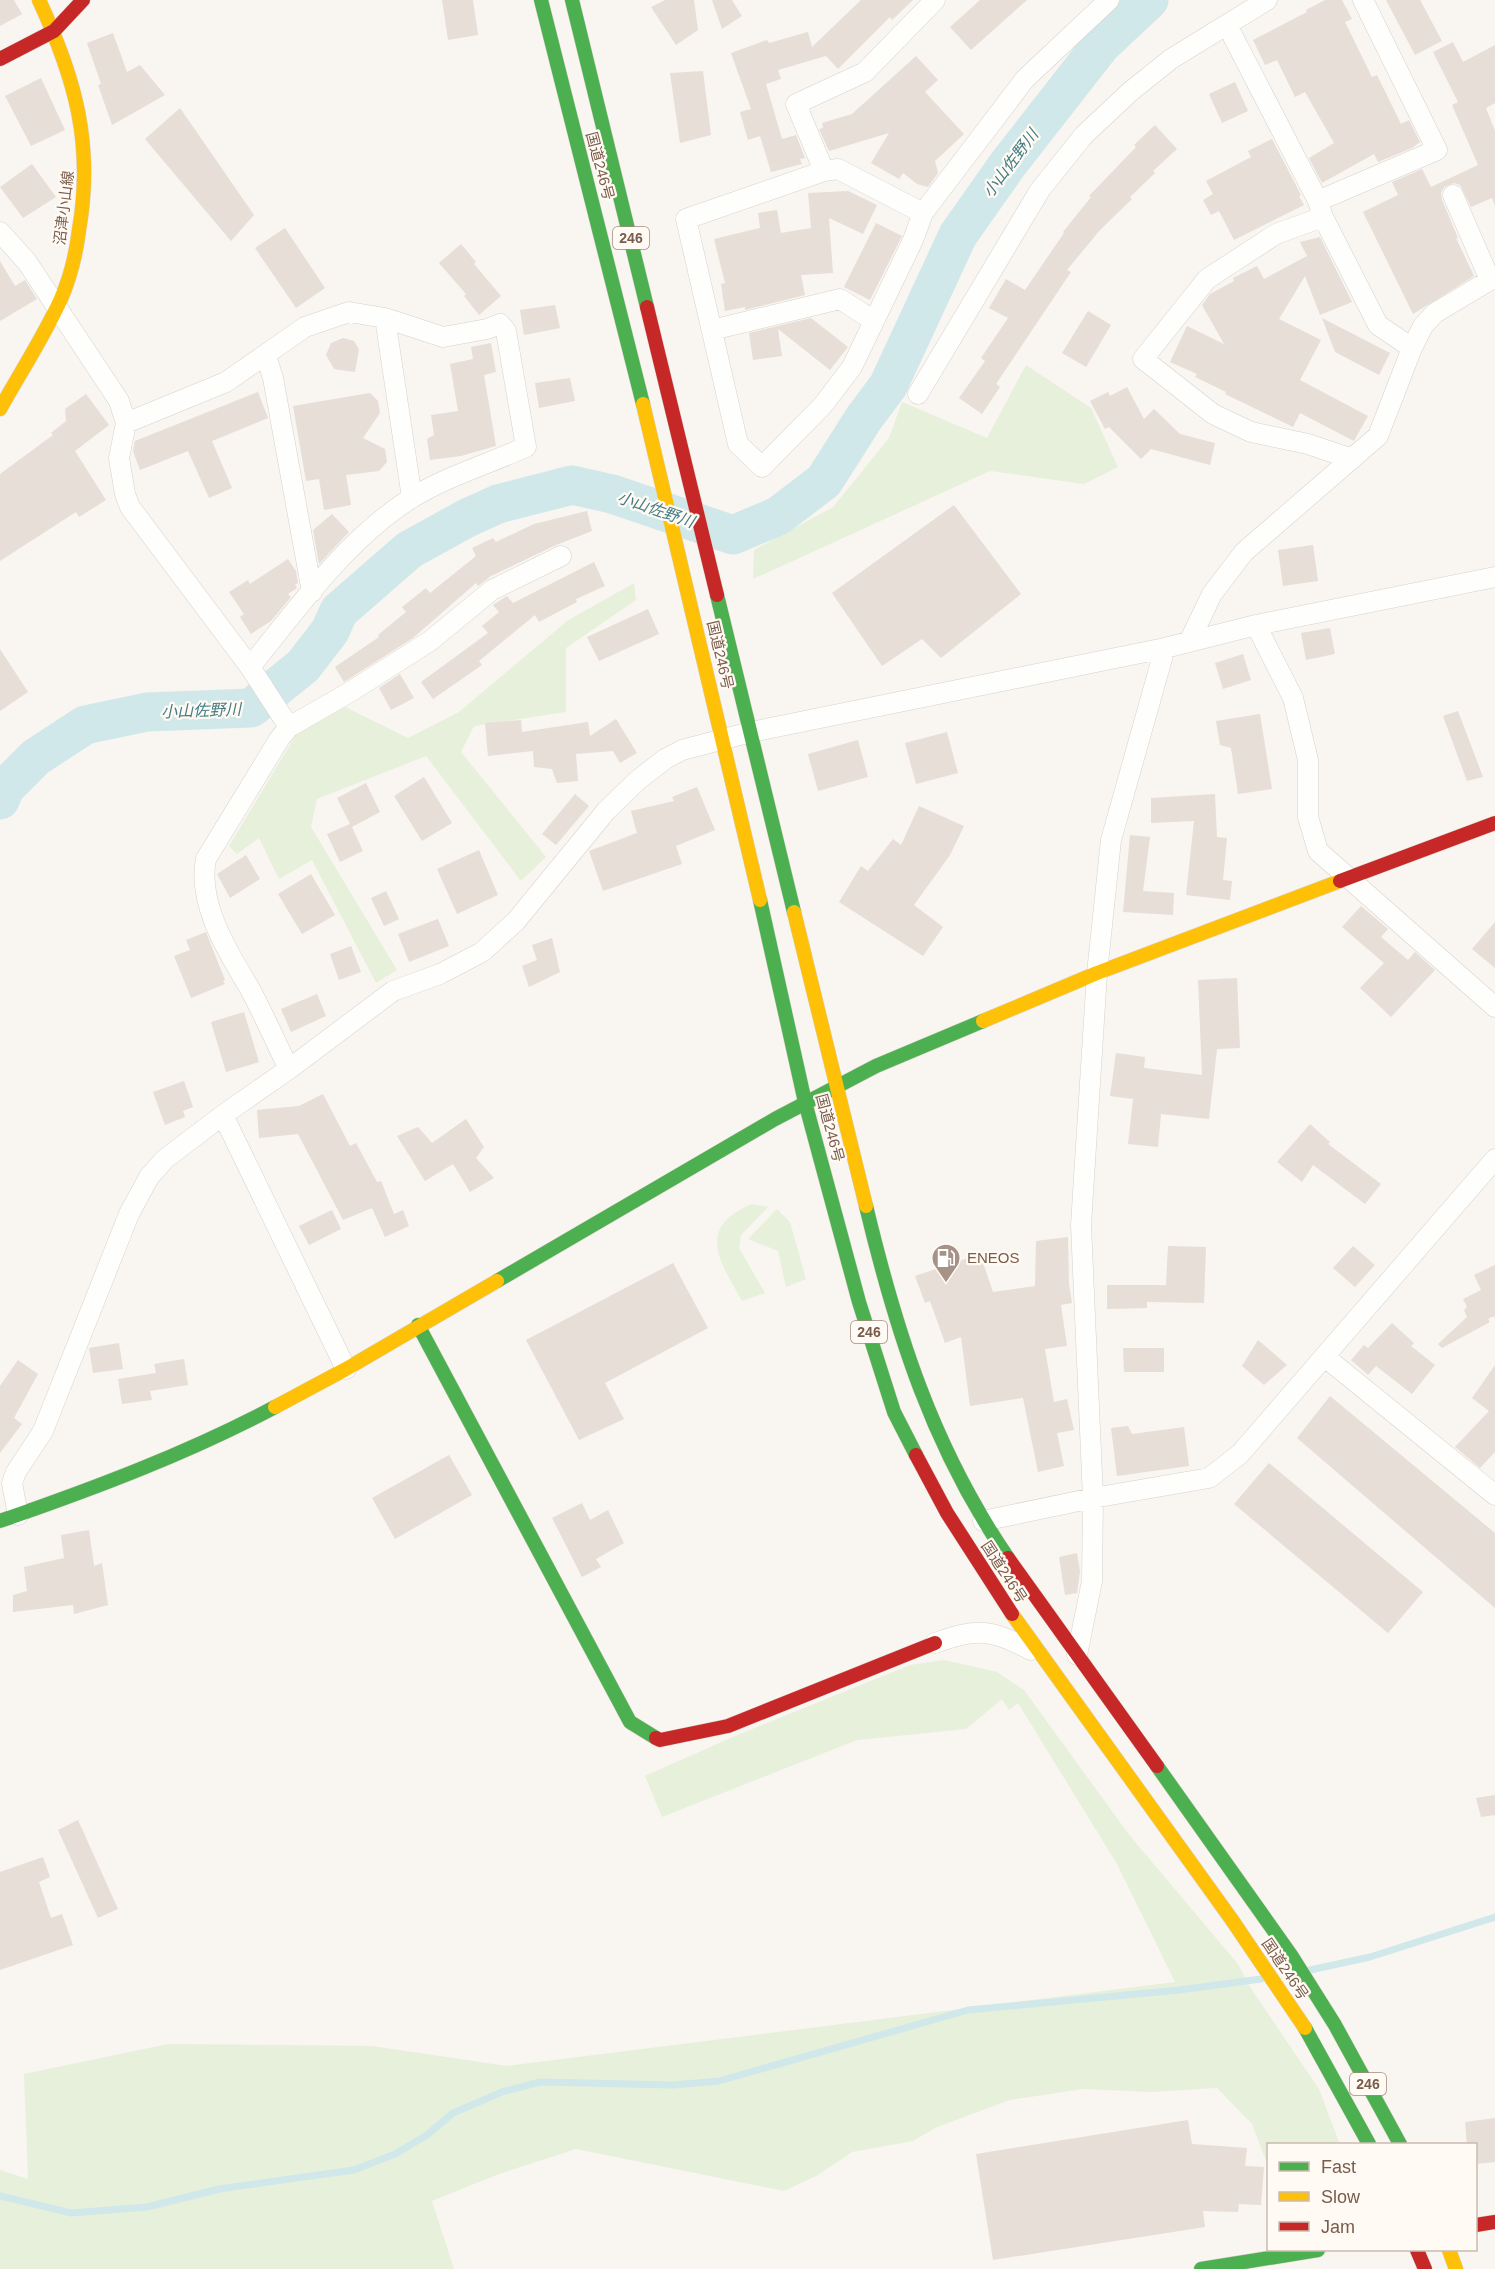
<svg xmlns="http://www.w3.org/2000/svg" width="1495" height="2269" font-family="Helvetica,'Noto Sans JP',sans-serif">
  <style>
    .green { fill: #e7f0db }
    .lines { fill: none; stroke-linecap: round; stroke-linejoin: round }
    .stream { stroke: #d0e8ea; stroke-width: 7 }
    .river { stroke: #d0e8ea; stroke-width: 39 }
    .building { fill: #e6ded7 }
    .street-casing { stroke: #d7d1cb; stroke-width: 21 }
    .fast-casing { stroke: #d9d2cb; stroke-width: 15 }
    .slow-casing { stroke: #d9d2cb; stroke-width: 15 }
    .jam-casing { stroke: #d9d2cb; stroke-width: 15 }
    .street { stroke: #fefefd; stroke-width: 20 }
    .fast { stroke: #4caf50; stroke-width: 14 }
    .slow { stroke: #ffc107; stroke-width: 14 }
    .jam { stroke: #c62828; stroke-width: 14 }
    .labels { text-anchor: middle; stroke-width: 4.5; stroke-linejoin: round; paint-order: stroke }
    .shield { fill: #fffaf3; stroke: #a28b7f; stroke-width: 1.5 }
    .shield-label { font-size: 14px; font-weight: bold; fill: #7a5c4d }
    .street-label { font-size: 15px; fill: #7a5c4d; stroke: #fffaf3 }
    .poi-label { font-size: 15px; fill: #7a5c4d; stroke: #fffaf3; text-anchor: start }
    .water-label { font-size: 16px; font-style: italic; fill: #437c86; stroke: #fffaf3 }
  </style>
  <rect width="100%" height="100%" fill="#f9f5f0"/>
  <path class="green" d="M1026 365 1091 408 1118 467 1084 484 990 471 753 579 754 550 833 507 889 438 902 402 987 438Z
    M634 583 636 600 566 648V712L474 726 461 752 546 857 521 881 426 756 317 799 311 827 397 970 376 983 312 860 279 879 259 838 237 854 229 846 296 735 345 707 408 738 459 712 567 621Z
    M752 1204 768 1207 741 1235 739 1248 765 1293 742 1301C720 1261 695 1228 752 1204Z
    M777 1209 790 1222 806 1279 786 1287 778 1251 748 1239Z
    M944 1660 997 1672 1024 1690 1130 1836 1238 1964 1250 1987 1319 2089 1339 2142 1337 2144H1268V2166L1252 2124 1217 2088 1152 2092 1083 2089 1010 2100 937 2127 913 2141 852 2152 818 2175 784 2191 576 2149 499 2174 432 2201 454 2269H0V2170L28 2179 24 2074 168 2044 372 2046 507 2066 1175 1982 1117 1864 1018 1703 1009 1710 1002 1699 966 1729 857 1740 662 1817 645 1776 735 1736 910 1665Z"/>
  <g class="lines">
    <path class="stream" d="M1310 1970 1370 1957 1495 1917
      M0 2196 71 2213 147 2207 219 2189 354 2170 395 2154 427 2135 453 2113 502 2092 540 2082 673 2085 719 2081 968 2010 1179 1990 1261 1979"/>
    <path class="river" d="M0 800 5 788 36 757 85 725 147 712 251 708 303 666 330 631 339 611 409 550 467 518 498 504 572 485 612 494 733 535 778 516 824 481 864 418 888 386 958 235 1008 164 1101 45 1149 0"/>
  </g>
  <path class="building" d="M0 0H14L22 14 0 26Z
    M442 0H473L478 35 448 40Z
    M665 0H694L698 30 676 45 651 7Z
    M712 0H732L742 16 722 29Z
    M861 0H913L892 20 890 17 838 69 826 56 778 70 781 79 766 84 782 139 796 135 805 158 800 159 802 164 771 172 760 136 748 140 740 112 751 109 731 53 767 40 769 43 808 32 812 47Z
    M980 0H1027L971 50 950 27Z
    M1325 0H1342L1352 19 1345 22 1372 77 1377 75 1401 124 1409 120 1420 142 1412 148 1378 162 1374 154 1322 183 1309 158 1334 143 1305 92 1295 97 1277 60 1265 65 1253 40 1307 12 1306 10Z
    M1386 0H1420L1442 41 1415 55Z
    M113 33 127 72 140 65 165 95 112 125 98 85 101 84 87 43Z
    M1453 42 1463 62 1495 45V103L1486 108 1495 131V206L1492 198 1471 207 1460 185 1454 183 1444 187 1441 193 1442 200 1458 238H1456L1474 276 1413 314 1363 212 1398 195 1392 182 1422 169 1431 187 1478 165 1452 105 1458 102 1433 52Z
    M916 56 938 80 925 92 964 134 935 161 938 173 928 187 917 184 903 173 899 179 871 163 889 133 829 151 819 129 823 128 822 123 852 114Z
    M703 71 711 135 680 143 670 73Z
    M41 78 65 130 31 146 5 96Z
    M1235 82 1248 111 1222 123 1209 94Z
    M180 108 254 215 231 241 145 139Z
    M1155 125 1177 149 1153 171 1155 173 1130 197 1132 199 1100 230 1067 270 1071 272 996 384 1000 387 982 414 959 398 985 361 981 358 1008 318 989 308 1006 279 1025 290 1064 233 1063 232 1091 197 1089 196 1136 147 1134 145Z
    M1272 139 1301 195 1299 196 1304 205 1234 240 1219 211 1211 215 1203 200 1213 194 1206 181 1251 157 1248 151Z
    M32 164 56 197 23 218 0 187Z
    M848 191 877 205 863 234 829 218 833 273 801 275 805 295 745 310V307L725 311 721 284 725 283 714 239 760 228 758 213 777 210 781 233 811 228 808 193Z
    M876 223 902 236 870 300 844 287Z
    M285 228 325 288 296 308 255 248Z
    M1320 237 1352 302 1320 315 1305 276 1279 319 1321 340 1300 380 1368 416 1354 441 1300 413 1293 427 1225 394 1226 392 1195 377 1197 374 1170 362 1187 326 1224 344 1202 305 1210 294 1234 281 1233 278 1257 266 1264 279 1307 256 1300 242Z
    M461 244 476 262 474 264 501 296 479 315 464 296 466 294 439 263Z
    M0 261 15 286 25 280 37 299 0 321Z
    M555 305 560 328 524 335 520 310Z
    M1088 311 1111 325 1086 367 1062 353Z
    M811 318 848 347 830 370 778 329 782 356 753 360 749 333Z
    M1322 318 1390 353 1379 375 1335 352Z
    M343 338 354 341 359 349 355 372 334 369 326 355 331 343Z
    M491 343 496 372 484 375 496 446 461 456 430 460 427 439 434 435 431 415 458 411 450 364 473 359 471 347Z
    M570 378 575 401 539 408 535 383Z
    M1127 387 1144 419 1154 409 1180 434 1215 443 1210 465 1151 449 1141 459 1109 427 1105 429 1090 401 1108 392 1110 396Z
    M258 392 268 418 212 441 232 488 209 498 188 451 140 470 133 451 135 441Z
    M370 393 378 401 380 413 363 438 385 449 387 462 379 471 346 475 351 505 324 510 319 479 306 481 293 406Z
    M86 394 109 425 75 451 106 500 79 517 76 512 0 561V474L53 435 51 433 66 421 65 409Z
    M954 505 1021 594 941 658 922 639 882 666 832 593Z
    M587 511 592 531 556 545 491 576 478 586 476 583 413 638 344 682 335 667 379 637 378 635 406 612 402 607 426 588 430 593 476 556 472 548 493 538 496 542 534 524Z
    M332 514 349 532 319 564 313 530Z
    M1313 545 1318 581 1283 586 1278 550Z
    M288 559 296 571 298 583 295 585 297 588 288 594 291 597 271 621 251 634 240 617 244 614 229 592 248 580 250 584Z
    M594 562 605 586 576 599 577 602 539 622 535 615 479 661 482 665 433 699 421 682 488 633 482 626 499 612 493 605 507 596 513 603Z
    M648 609 659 634 599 661 587 637Z
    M1330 628 1335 654 1306 660 1301 633Z
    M0 649 28 692 0 711Z
    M1243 654 1251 680 1223 689 1215 663Z
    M400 674 414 698 391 710 379 688Z
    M1458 711 1483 777 1467 781 1443 716Z
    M1260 714 1272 789 1238 794 1231 748 1220 745 1216 721Z
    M616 719 637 753 620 763 613 751 576 754 578 781 557 783 552 769 534 767 533 751 488 756 485 723 521 720 522 732 588 722 590 736Z
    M947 732 958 773 916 784 905 743Z
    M858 740 868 777 818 791 808 754Z
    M424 777 452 823 422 841 394 796Z
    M366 783 380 812 352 827 363 851 340 862 327 834 350 824 337 798Z
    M697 787 715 830 676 846 682 864 603 891 589 851 637 833 631 811 674 801 672 797Z
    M575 794 589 806 556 845 542 834Z
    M1215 794 1217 837 1227 838 1223 880 1232 881 1230 900 1186 895 1194 821 1151 823V798Z
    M919 806 964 826 950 855 914 905 943 927 923 956 839 902 861 866 868 871 893 839 901 845Z
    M1130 835 1150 837 1143 891 1174 893 1173 915 1123 912Z
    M479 850 498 895 457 914 437 869Z
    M246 855 260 879 230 898 217 874Z
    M311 874 335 915 302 934 278 894Z
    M386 891 399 919 384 926 371 898Z
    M1361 906 1388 929 1381 937 1408 960 1415 952 1435 970 1391 1017 1360 988 1384 963 1342 927Z
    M438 919 449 946 409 962 398 934Z
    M1495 922V968L1472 949Z
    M206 932 225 980 223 981 225 984 191 998 174 956 190 950 186 940Z
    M552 938 560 972 529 987 522 966 537 960 532 945Z
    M351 946 361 972 339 980 330 954Z
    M1237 978 1240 1048 1217 1049 1209 1119 1161 1114 1158 1147 1128 1144 1133 1099 1110 1096 1116 1053 1145 1057 1144 1068 1202 1075 1198 980Z
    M317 994 326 1016 291 1032 281 1009Z
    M244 1012 259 1062 226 1072 211 1022Z
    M184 1081 193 1107 183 1111 185 1117 165 1125 153 1092Z
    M323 1094 350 1146 356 1143 377 1182 381 1181 394 1214 403 1210 409 1226 385 1237 372 1208 343 1220 298 1134 259 1138 257 1110 299 1106Z
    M466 1119 484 1147 476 1158 494 1178 470 1192 453 1164 425 1181 397 1136 418 1127 432 1143Z
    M1310 1124 1330 1142 1328 1144 1381 1184 1365 1204 1313 1165 1302 1182 1277 1162Z
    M332 1210 341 1229 309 1245 299 1226Z
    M1068 1237 1069 1284 1072 1303 1061 1305 1067 1346 1045 1349 1054 1402 1067 1399 1074 1430 1057 1433 1064 1466 1038 1472 1023 1398 970 1406 961 1337 945 1343 930 1301 925 1303 915 1276 980 1254 993 1292 1035 1286 1036 1241Z
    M1168 1246 1206 1247 1204 1303 1147 1302V1308L1107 1309V1285H1166Z
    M1353 1246 1375 1265 1355 1287 1333 1268Z
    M673 1263 708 1328 605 1383 624 1419 579 1440 526 1340Z
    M1495 1265V1319L1494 1316 1488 1319 1490 1322 1442 1348 1438 1344 1467 1317 1464 1310 1467 1307 1463 1299 1481 1290 1474 1275Z
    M1392 1323 1414 1343 1411 1346 1435 1365 1412 1394 1376 1366 1368 1375 1351 1360 1364 1345 1368 1348Z
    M1258 1340 1287 1365 1264 1385 1242 1366Z
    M119 1343 123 1369 93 1373 89 1348Z
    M1123 1348H1164V1372H1124Z
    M184 1359 188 1385 150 1391 152 1400 122 1404 118 1379 156 1373 154 1364Z
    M18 1360 38 1374 14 1418 22 1424 0 1453V1386Z
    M1495 1365V1452L1480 1468 1455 1447 1489 1411 1472 1398Z
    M1330 1396 1495 1533V1608L1297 1438Z
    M1128 1426 1132 1434 1184 1427 1189 1466 1117 1476 1111 1428Z
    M449 1455 472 1495 395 1539 372 1498Z
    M1269 1463 1423 1592 1388 1633 1234 1504Z
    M582 1503 590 1520 608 1510 624 1543 596 1559 601 1567 582 1577 552 1518Z
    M89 1530 94 1566 102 1563 108 1605 74 1614 73 1605 13 1612V1595L27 1591 24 1567 64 1558 61 1535Z
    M1077 1553 1080 1571 1077 1593 1065 1595 1059 1557Z
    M1495 1795V1815L1481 1817 1476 1798Z
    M78 1820 118 1909 98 1918 58 1830Z
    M43 1857 50 1877 39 1882 51 1918 62 1914 73 1945 0 1970V1872Z
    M1495 2118V2162L1476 2164V2145H1467L1465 2122Z
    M1188 2120 1192 2144 1247 2148 1245 2166 1264 2167 1261 2205 1239 2204 1238 2212 1203 2211 1205 2227 993 2260 976 2154Z"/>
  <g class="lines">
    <g class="street-casing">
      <path id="street" d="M1227 25 1318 201 1323 217 1378 325 1412 348
        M824 171 796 104 865 72 935 0
        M1453 195 1490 280
        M1318 201 1437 150 1363 0
        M923 213 838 169 824 171 686 219 738 444 762 467 823 405 852 367 913 240 923 213 1025 79 1109 0
        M1323 217 1276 234 1207 279 1143 359 1213 414 1251 432 1308 444 1352 459
        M0 232 27 262 119 401 126 423 119 458 125 494 130 507 250 667 289 727
        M385 318 412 498
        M712 330 840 299 874 321
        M266 356 273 378 312 592
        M918 394 1040 190 1084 135 1131 91 1171 59 1267 0
        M126 423 226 382 305 327 349 312 385 318 443 337 487 329 500 324 506 331 526 447C488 464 445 477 410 499 346 540 297 609 250 667
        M1256 625 1293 698 1308 760V817L1318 851 1495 1007
        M1189 642 1212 594 1244 552 1378 436 1412 348 1423 326 1435 313 1495 277
        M289 1069C276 1043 264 1015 250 989 228 952 197 904 206 859L280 738 289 727 350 692 430 641 492 590 561 556
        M223 1115 346 1369
        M1325 1357 1495 1495
        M18 1515 12 1483 16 1472 43 1431 129 1214 149 1177 165 1159 223 1115 289 1069 393 991 440 974 482 952 516 921 606 811 638 780 665 759 682 750 751 732 1165 648 1256 625 1495 577
        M983 1521 1093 1498 1209 1478 1240 1454 1495 1159
        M935 1643C979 1627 991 1630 1031 1650
        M1077 1655 1092 1581 1093 1498 1081 1225 1097 973 1111 840 1165 648"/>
    </g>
    <g class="fast-casing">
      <path id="fast" d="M541 0 643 404
        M572 0 647 307
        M717 595 794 912
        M760 900 805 1102 859 1302 894 1412 916 1455
        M866 1206C897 1335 933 1448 1008 1558
        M497 1281 775 1119 876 1066 983 1021
        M418 1325 630 1722 656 1738
        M0 1521C95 1488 186 1454 275 1407
        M1157 1766 1291 1955 1335 2025 1400 2144
        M1305 2028 1369 2144
        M1201 2269 1318 2250"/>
    </g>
    <g class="slow-casing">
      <path id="slow" d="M643 404 760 900
        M0 409C20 373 43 338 60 301 70 279 76 254 79 230 94 144 75 78 39 0
        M794 912 866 1206
        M983 1021 1097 973 1340 881
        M275 1407 346 1369 497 1281
        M1012 1614 1232 1920 1305 2028
        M1449 2250 1456 2269"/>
    </g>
    <g class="jam-casing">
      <path id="jam" d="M0 59 54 31 83 0
        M647 307 717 595
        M1340 881 1495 823
        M916 1455 947 1513 1012 1614
        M1008 1558 1157 1766
        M656 1738 660 1740 728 1726 935 1643
        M1476 2225 1495 2222
        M1417 2250 1425 2269"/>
    </g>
    <use href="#street" class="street"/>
    <use href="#fast" class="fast"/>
    <use href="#slow" class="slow"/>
    <use href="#jam" class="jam"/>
  </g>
  <defs>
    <g id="fuel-pin" transform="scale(1.5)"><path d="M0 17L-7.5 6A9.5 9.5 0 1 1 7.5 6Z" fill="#a69286" stroke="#fffaf3"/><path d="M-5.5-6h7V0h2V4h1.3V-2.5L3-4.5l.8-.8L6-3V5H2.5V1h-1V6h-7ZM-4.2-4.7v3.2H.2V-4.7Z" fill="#fff"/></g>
  </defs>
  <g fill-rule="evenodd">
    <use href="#fuel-pin" x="946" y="1258"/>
  </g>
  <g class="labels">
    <g class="shield">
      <rect x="613" y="227" width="36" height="22" rx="4.5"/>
      <rect x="851" y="1321" width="36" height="22" rx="4.5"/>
      <rect x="1350" y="2073" width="36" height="22" rx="4.5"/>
    </g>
    <g class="shield-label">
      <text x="631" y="243">246</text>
      <text x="869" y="1337">246</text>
      <text x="1368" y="2089">246</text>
    </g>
    <g class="street-label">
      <text transform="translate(600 166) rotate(75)" y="5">国道246号</text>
      <text transform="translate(64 208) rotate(-83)" y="5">沼津小山線</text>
      <text transform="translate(720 655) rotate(77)" y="5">国道246号</text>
      <text transform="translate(830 1128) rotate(75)" y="5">国道246号</text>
      <text transform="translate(1004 1572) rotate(57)" y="5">国道246号</text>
      <text transform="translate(1285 1969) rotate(56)" y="5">国道246号</text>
    </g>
    <g class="poi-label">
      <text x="967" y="1263">ENEOS</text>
    </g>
    <g class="water-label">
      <text transform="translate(1010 163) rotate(-53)" y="6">小山佐野川</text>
      <text transform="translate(656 509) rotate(19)" y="6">小山佐野川</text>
      <text transform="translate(201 710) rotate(-2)" y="6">小山佐野川</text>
    </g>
  </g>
  <rect x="1267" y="2143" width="210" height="108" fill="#fffaf3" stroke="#cabbb1" stroke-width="1.5"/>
  <rect x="1279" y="2162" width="30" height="9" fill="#4caf50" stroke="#cabbb1" stroke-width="1.5"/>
  <text x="1321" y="2173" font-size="18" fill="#7a5c4d">Fast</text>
  <rect x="1279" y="2192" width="30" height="9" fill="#ffc107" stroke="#cabbb1" stroke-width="1.5"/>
  <text x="1321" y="2203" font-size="18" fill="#7a5c4d">Slow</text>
  <rect x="1279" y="2222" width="30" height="9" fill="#c62828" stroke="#cabbb1" stroke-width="1.5"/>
  <text x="1321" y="2233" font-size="18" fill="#7a5c4d">Jam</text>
</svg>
